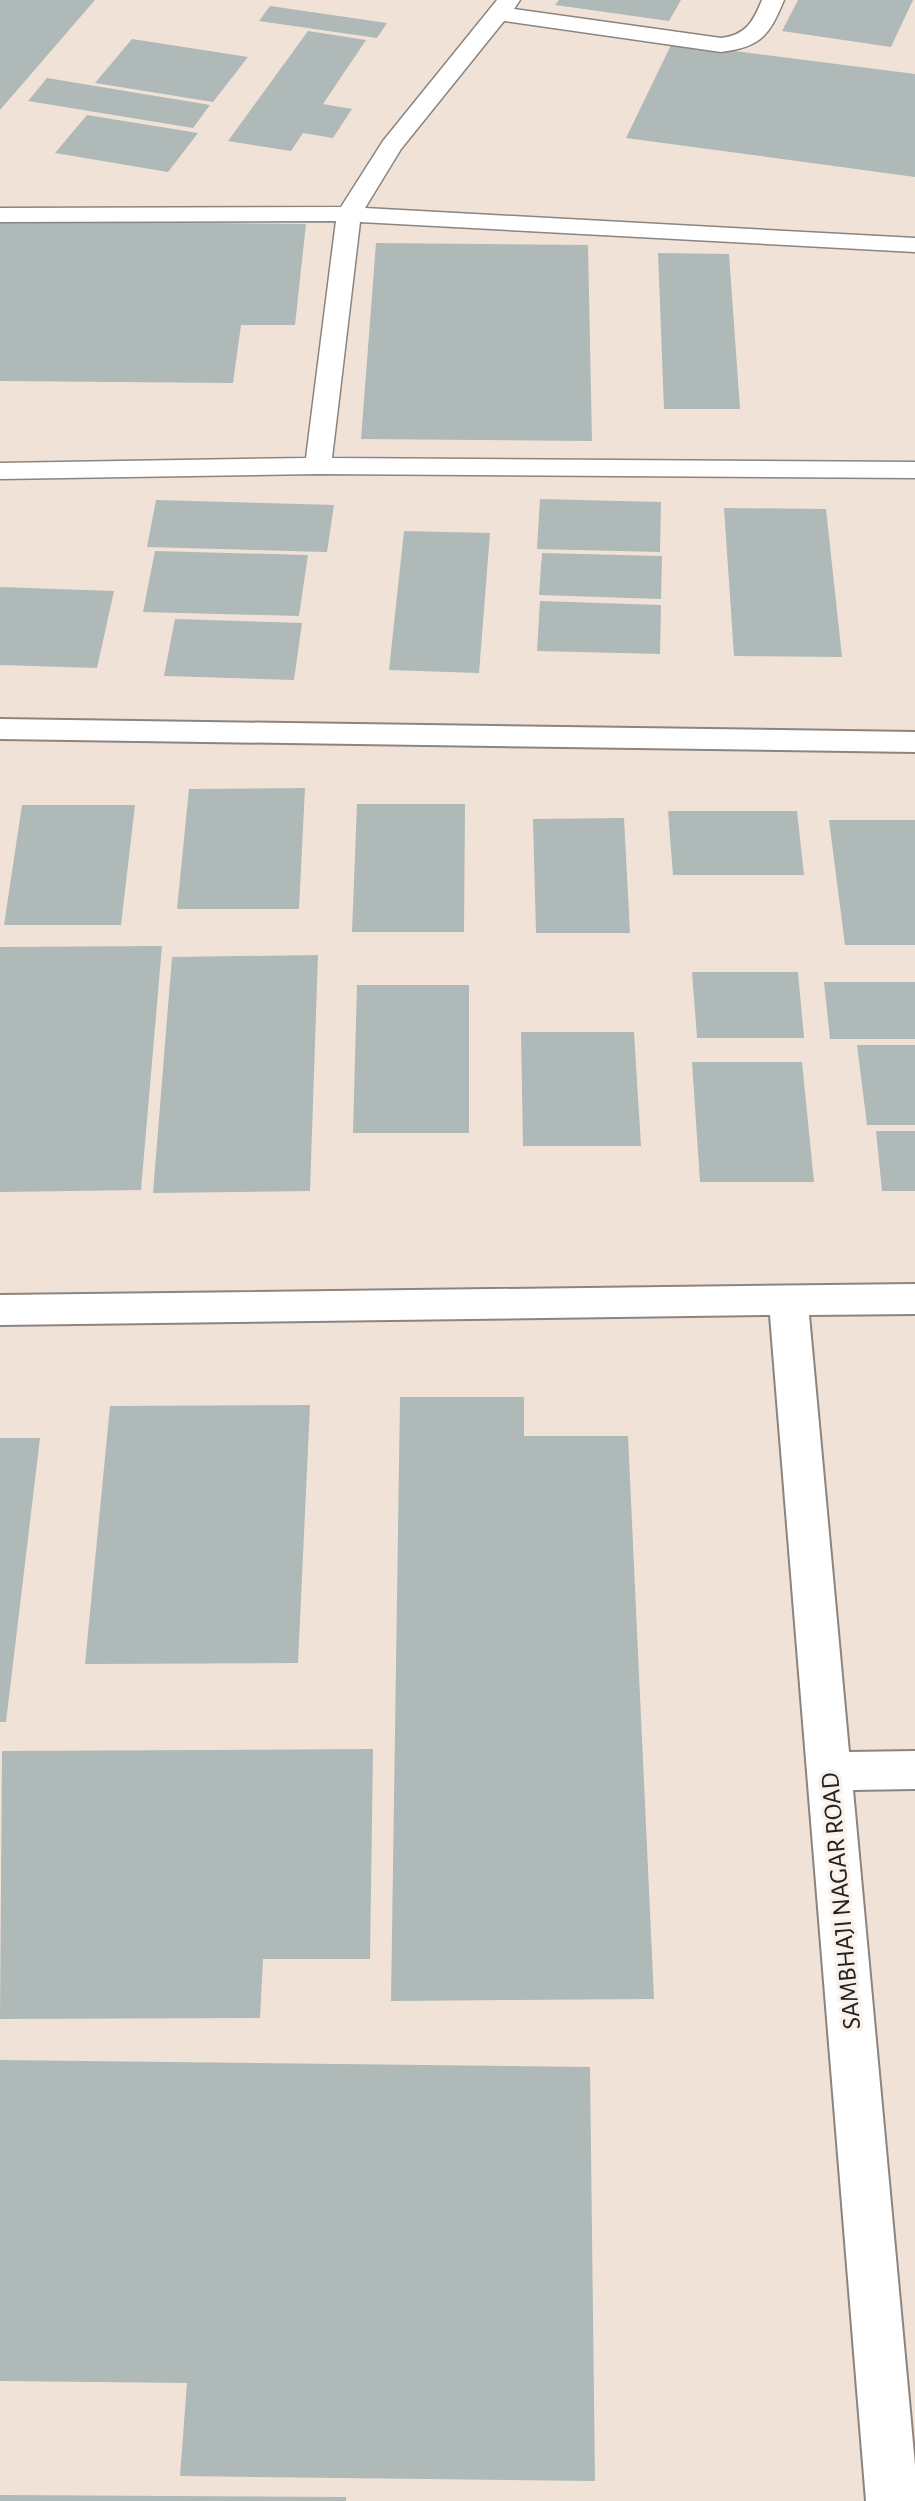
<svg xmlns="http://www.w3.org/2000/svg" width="915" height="2501" font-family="'Alegreya Sans',sans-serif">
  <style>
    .built { fill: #f1e2d8 }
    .building { fill: #afb9b7 }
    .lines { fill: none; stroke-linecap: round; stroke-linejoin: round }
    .lane-casing { stroke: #8b847f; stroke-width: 3 }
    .street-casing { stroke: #8b847f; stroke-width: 4 }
    .lane { fill: #fff; fill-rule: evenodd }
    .street { fill: #fff; fill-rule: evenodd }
    .labels { text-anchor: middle; stroke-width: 7; stroke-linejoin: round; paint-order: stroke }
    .street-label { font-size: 26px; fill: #24211f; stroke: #f9f1eb }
  </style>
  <rect width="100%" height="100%" fill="#f9f1eb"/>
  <path class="built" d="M0 0H915V2501H0Z"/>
  <path class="building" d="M0 0H95L0 110Z
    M559 0H681L669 21 555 5Z
    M798 0H913L891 47 782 31Z
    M270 6 387 23 377 38 259 21Z
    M308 31 366 40 323 104 352 109 333 138 303 133 291 151 228 141Z
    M132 39 248 57 213 102 95 83Z
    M672 43 915 74V177L626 138Z
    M47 78 210 105 193 128 28 101Z
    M87 115 198 133 168 172 55 153Z
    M0 221 306 224 295 325H241L233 383 0 381Z
    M376 243 588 245 592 441 361 439Z
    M658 253 729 254 740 409H664Z
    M540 499 661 502 660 552 537 549Z
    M156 500 334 505 327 552 147 547Z
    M724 508 826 509 842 657 734 656Z
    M404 531 490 533 479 673 389 670Z
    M155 551 308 555 299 616 143 612Z
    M542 553 662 556 661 599 539 595Z
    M0 587 114 591 97 668 0 665Z
    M540 601 661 605 660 654 537 651Z
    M175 619 302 623 294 680 164 676Z
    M305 788 299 909H177L189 789Z
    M357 804H465L464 932H352Z
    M22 805H135L121 925H4Z
    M668 811H797L804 875H673Z
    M624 818 630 933H536L533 819Z
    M829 820H915V945H845Z
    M162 946 141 1190 0 1192V947Z
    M318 955 310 1191 153 1193 172 957Z
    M692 972H798L804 1038H697Z
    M824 982H915V1039H830Z
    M357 985H469V1133H353Z
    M521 1032H634L641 1146H523Z
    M857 1045H915V1125H867Z
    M692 1062H802L814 1182H700Z
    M876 1131H915V1191H882Z
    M400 1397H524V1436H628L654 1999 391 2001Z
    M310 1405 298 1663 85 1664 110 1406Z
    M0 1438H40L6 1722H0Z
    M373 1749 370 1959H263L260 2018 0 2019 2 1751Z
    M0 2060 590 2067 595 2481 180 2476 187 2383 0 2381Z
    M0 2495 346 2497V2501H0Z"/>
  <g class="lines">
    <g class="lane-casing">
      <path id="lane" d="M497 0H520L514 9 721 38C746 35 753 22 762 0H784C769 36 761 47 721 52L504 21 401 149 365 208 915 238V252L360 222 332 458 915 462V478L318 474 0 479V463L306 458 336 221 0 222V208L341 207 383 141Z"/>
    </g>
    <g class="street-casing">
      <path id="street" d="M0 719 915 732V752L0 739Z
        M915 1284V1314L809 1315 849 1752 915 1751V1789L853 1790 915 2465V2501H866L770 1315 0 1325V1295Z"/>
    </g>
    <use href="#lane" class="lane"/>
    <use href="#street" class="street"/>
  </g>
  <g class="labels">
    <g class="street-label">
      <text transform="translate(840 1901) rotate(-95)" y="9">SAMBHAJI NAGAR ROAD</text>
    </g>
  </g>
</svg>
